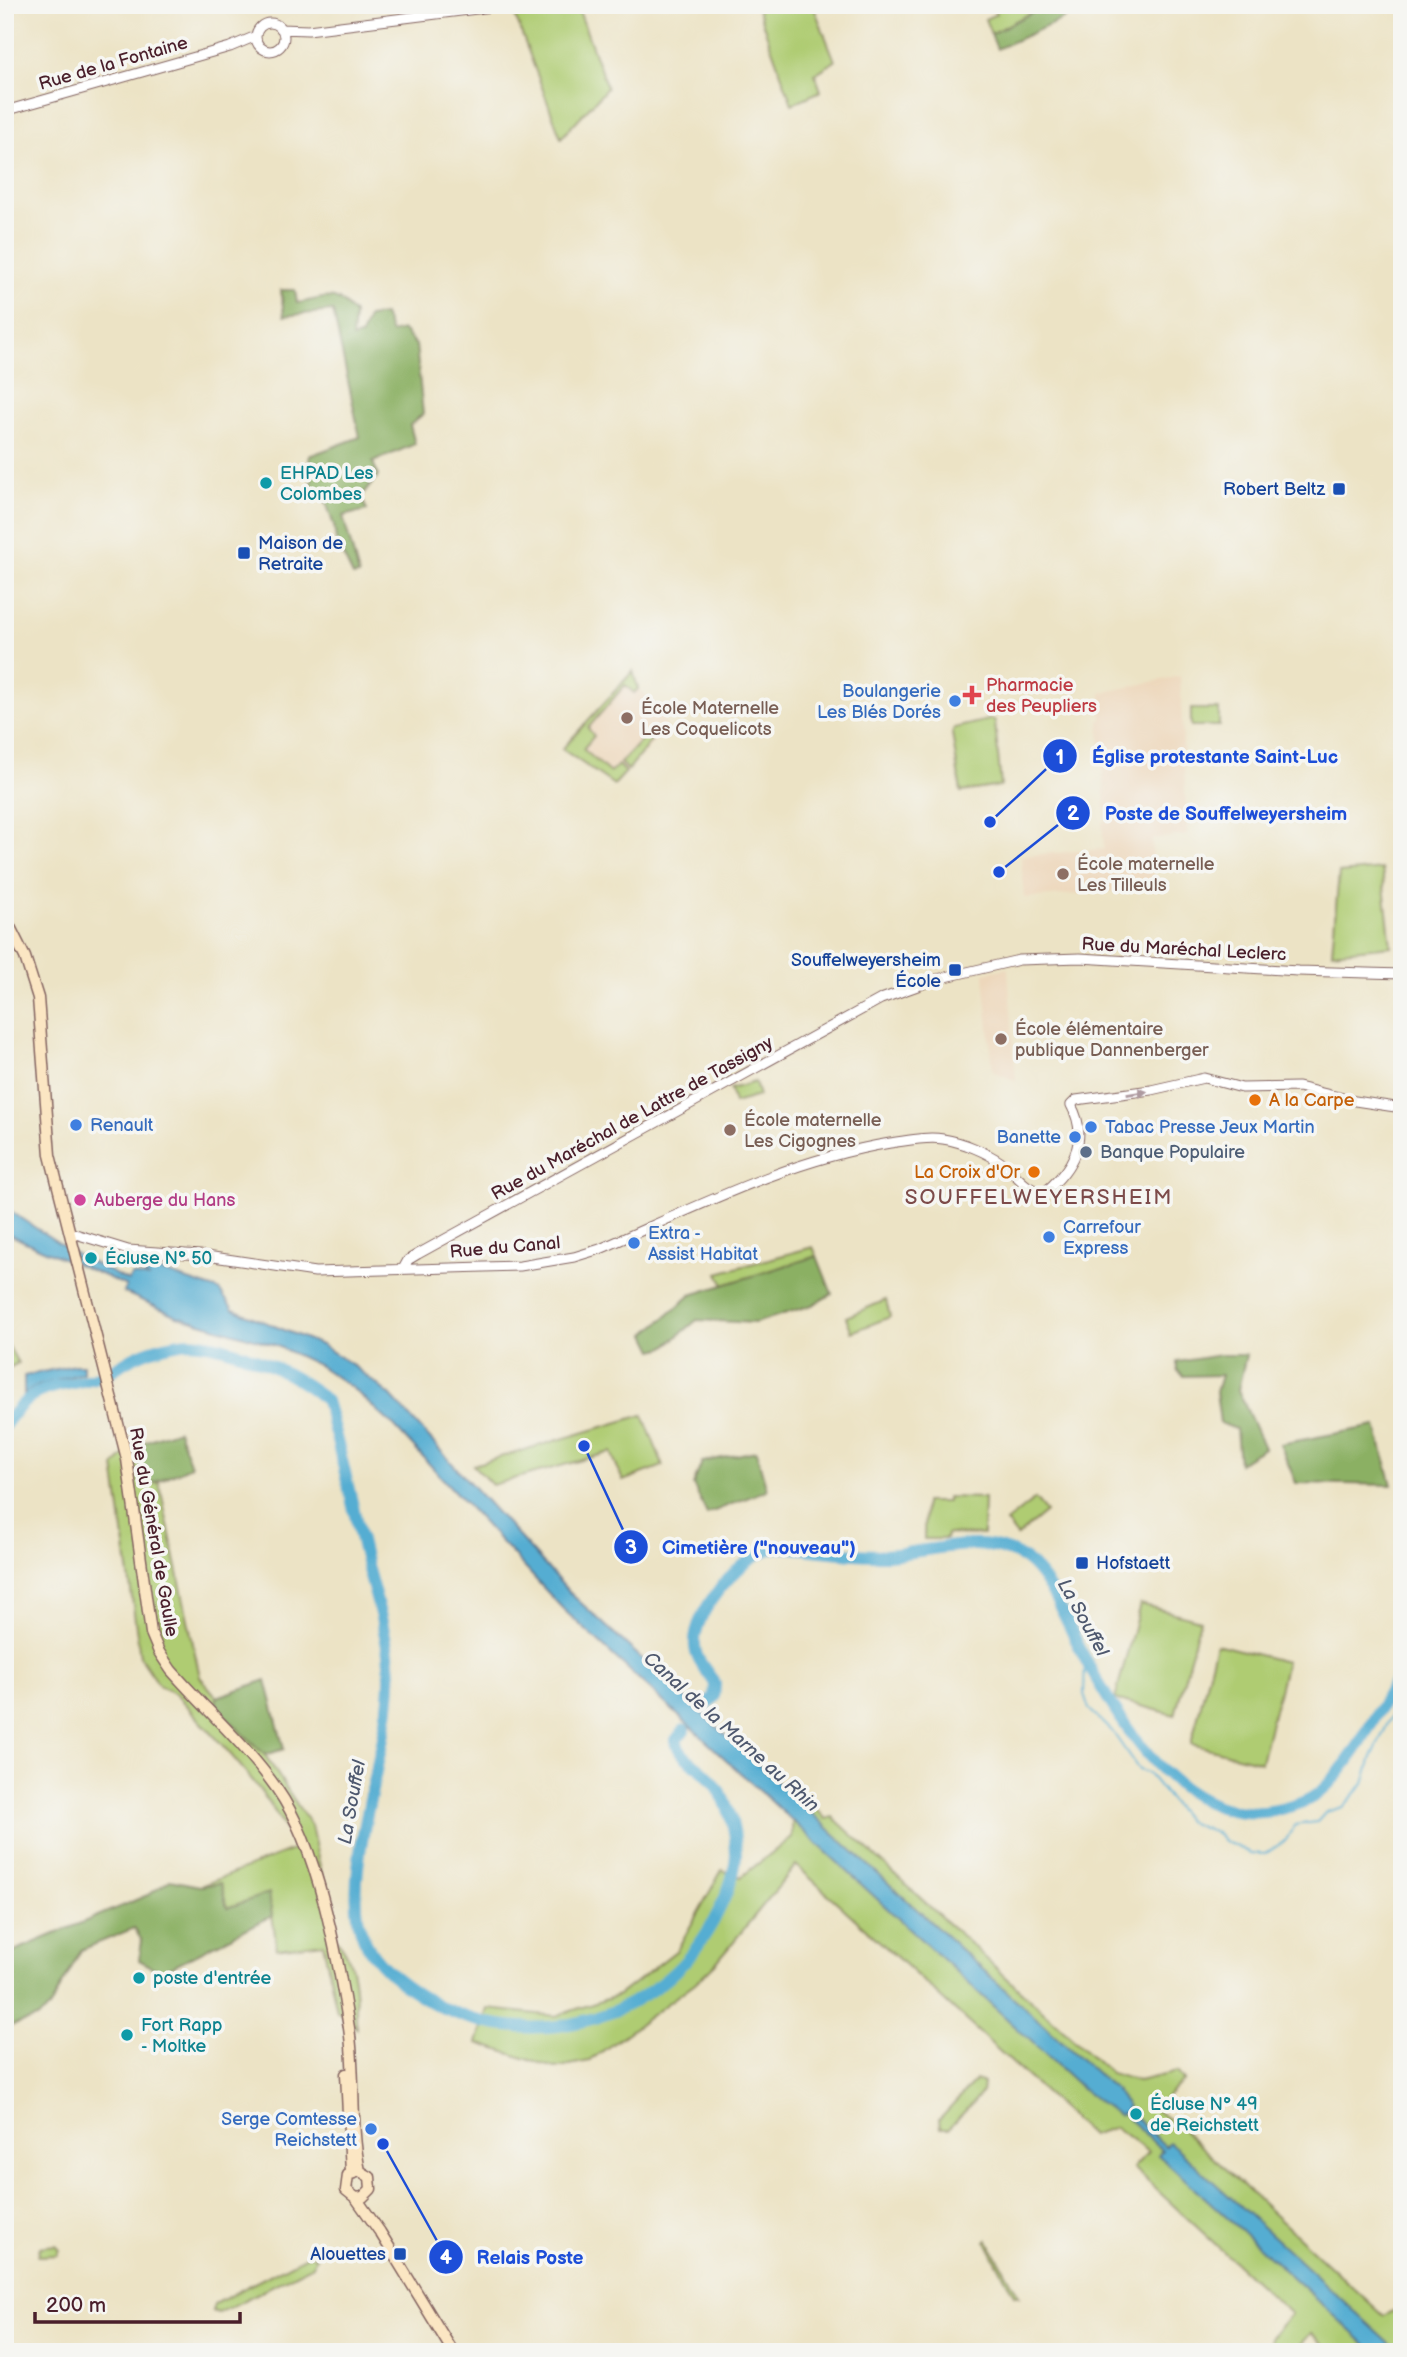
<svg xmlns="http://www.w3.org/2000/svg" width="1407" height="2357" font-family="'Balsamiq Sans',sans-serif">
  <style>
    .built { fill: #edd7bb }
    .green { fill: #afcc72; stroke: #7c764e; stroke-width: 2 }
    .forest { fill: #8bb064; stroke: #6a6848; stroke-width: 2 }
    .water { fill: #55add2; stroke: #50667e; stroke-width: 2 }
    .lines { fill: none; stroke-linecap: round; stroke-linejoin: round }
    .stream { stroke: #55add2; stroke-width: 2 }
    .river { stroke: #55add2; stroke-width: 12 }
    .tertiary-casing { stroke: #836461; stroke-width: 11 }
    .secondary-casing { stroke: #836461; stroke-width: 13 }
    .tertiary { stroke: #fff; stroke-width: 9 }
    .secondary { stroke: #fbe6c3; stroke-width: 10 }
    .oneway { fill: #ae9aa0 }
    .culture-dot { fill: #0f9aa8; stroke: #f6f6f2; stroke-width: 2.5 }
    .transit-dot { fill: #1a4fb4; stroke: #f6f6f2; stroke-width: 2.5 }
    .health-dot { fill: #e0444e; stroke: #f6f6f2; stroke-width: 2.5 }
    .shop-dot { fill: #3f7fe0; stroke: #f6f6f2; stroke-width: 2.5 }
    .education-dot { fill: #8d6e63; stroke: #f6f6f2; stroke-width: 2.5 }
    .food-dot { fill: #e8710a; stroke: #f6f6f2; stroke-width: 2.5 }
    .service-dot { fill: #5c6f8a; stroke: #f6f6f2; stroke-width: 2.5 }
    .hotel-dot { fill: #d1479c; stroke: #f6f6f2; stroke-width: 2.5 }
    .labels { text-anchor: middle; stroke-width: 7; stroke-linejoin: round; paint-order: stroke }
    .street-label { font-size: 18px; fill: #4a1f2b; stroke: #f6f6f2 }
    .culture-label { font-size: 18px; fill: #0d838f; stroke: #f6f6f2; text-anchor: start }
    .transit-label { font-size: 18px; fill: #164399; stroke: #f6f6f2; text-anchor: end }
    .health-label { font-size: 18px; fill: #be3a42; stroke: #f6f6f2; text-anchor: start }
    .shop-label { font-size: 18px; fill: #366cbe; stroke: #f6f6f2; text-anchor: start }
    .education-label { font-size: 18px; fill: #785e54; stroke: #f6f6f2; text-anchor: start }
    .food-label { font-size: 18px; fill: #c56008; stroke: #f6f6f2; text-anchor: start }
    .service-label { font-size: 18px; fill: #4e5e75; stroke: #f6f6f2; text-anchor: start }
    .hotel-label { font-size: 18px; fill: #b23c85; stroke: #f6f6f2; text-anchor: start }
    .water-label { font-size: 19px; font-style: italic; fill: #4e586e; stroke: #f6f6f2 }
    .quarter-label { font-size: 21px; letter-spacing: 2px; fill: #7d4b4a; stroke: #f6f6f2 }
    .leader { fill: none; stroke: #1d4ed8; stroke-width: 2.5 }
    .callout-dot { fill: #1d4ed8; stroke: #f6f6f2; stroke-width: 2.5 }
    .mark-label { font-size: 21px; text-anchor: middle; font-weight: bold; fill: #fff }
    .callout-label { font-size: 19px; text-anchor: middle; font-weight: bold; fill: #1d4ed8; stroke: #f6f6f2; stroke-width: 7; stroke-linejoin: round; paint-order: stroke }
  </style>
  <rect width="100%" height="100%" fill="#f6f6f2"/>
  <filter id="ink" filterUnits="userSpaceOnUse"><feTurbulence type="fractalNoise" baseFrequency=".0143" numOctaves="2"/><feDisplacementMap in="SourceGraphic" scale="14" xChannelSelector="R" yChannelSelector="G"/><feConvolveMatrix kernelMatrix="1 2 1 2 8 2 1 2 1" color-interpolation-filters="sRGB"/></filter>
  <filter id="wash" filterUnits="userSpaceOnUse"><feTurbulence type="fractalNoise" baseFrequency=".00686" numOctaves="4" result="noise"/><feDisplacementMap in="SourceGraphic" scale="28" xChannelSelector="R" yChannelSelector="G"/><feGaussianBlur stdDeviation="1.57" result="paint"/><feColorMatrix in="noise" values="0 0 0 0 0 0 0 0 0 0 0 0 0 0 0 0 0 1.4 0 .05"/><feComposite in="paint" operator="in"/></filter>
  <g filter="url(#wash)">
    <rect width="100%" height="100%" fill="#ece3c5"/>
    <path class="built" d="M633 671 638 689 660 708 667 728 614 785 562 749Z
      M1180 676 1187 835 1152 839 1153 888 1024 898 1021 856 1104 849 1102 822 1106 821 1099 720H1102L1101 693Z
      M1008 968V970L1016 1081 993 1071 984 976V973Z"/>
    <path class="green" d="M565 5H577L607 88 561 138 514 13Z
      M756 5H813L835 61 815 74 821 91 792 104Z
      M992 5H1046L991 34 985 19 996 14Z
      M633 671 638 689 634 693 625 685 588 728 594 736 583 749 610 773 618 765 626 772 614 785 562 749Z
      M1191 709H1219V726H1191Z
      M992 719 995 722 1001 786 961 792 952 733 954 728Z
      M645 736 651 741 628 770 620 763Z
      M1382 869 1391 946 1332 952 1339 873Z
      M755 1082 759 1096 734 1103 730 1089Z
      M813 1247 817 1256 724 1285 718 1273Z
      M886 1300 890 1317 852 1332 846 1317Z
      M5 1340 18 1363 5 1370Z
      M643 1415 663 1466 623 1481 611 1452 492 1485 473 1465Z
      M135 1445 145 1486 159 1482 200 1677 217 1697 216 1707 265 1755 311 1826 336 1939C358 1960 356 2000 356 2028L337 2011 323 1943 277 1949 269 1894 226 1908 200 1886 295 1849C269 1789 219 1743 176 1694L160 1686 140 1657 114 1466Z
      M947 1497 984 1498 983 1535 947 1534 946 1539H924L925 1502H947Z
      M1035 1499 1046 1512 1017 1536 1006 1522Z
      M1140 1604 1200 1620 1175 1715 1115 1699Z
      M1216 1644 1286 1662 1261 1762 1191 1744Z
      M793 1786 826 1819 833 1817 1110 2073 1138 2081 1177 2072 1184 2080 1154 2109 1180 2127 1384 2316 1402 2306V2352H1332L1311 2333 1294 2352H1262L1270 2346 1271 2337 1291 2314 1133 2168 1148 2152 1115 2127 1091 2135 796 1865 716 1963 695 1983 589 2061 555 2068 477 2043 488 2009 556 2016 619 1995 677 1950 722 1870 741 1877 792 1837Z
      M976 2080 983 2083 982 2093 949 2128H940L939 2120Z
      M988 2240 1019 2296 1014 2295 986 2242Z
      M55 2245 59 2249 57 2255 38 2256 40 2247Z
      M308 2255 316 2257 313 2265 219 2313 212 2311 214 2304Z"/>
    <path class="forest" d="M1046 5H1058L1065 18 997 49 991 34Z
      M281 290H295L297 303C326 299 333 288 354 314L352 338 361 336 368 317 384 315 391 333 402 330 416 345 423 414 410 425 415 444 373 462 378 476 361 497 367 510 343 516 359 575 353 576 336 541 334 526 324 496 313 495 309 456 360 437 333 311 284 316Z
      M817 1256 832 1294 812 1305 755 1323 697 1320 665 1347 654 1350 646 1334 691 1295Z
      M1220 1355H1246L1238 1390 1264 1448 1239 1463 1236 1429 1220 1423 1216 1392 1221 1375 1184 1376 1177 1370V1362Z
      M1376 1426 1392 1485 1296 1483 1280 1444Z
      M178 1430 191 1466 145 1487 135 1445Z
      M756 1451 767 1490 707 1514 693 1485 702 1462Z
      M266 1680 284 1749 265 1755 216 1707 217 1697Z
      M170 1880 200 1886 221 1883 227 1908 269 1893 272 1916 161 1972 139 1960 142 1941 134 1928 81 1950 49 2009 37 2018 5 2028V1955L150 1894Z"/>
    <path class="water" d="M5 1208 79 1256 128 1281 132 1275 149 1278 142 1273 144 1269 152 1273 154 1269 219 1290 233 1309 321 1345 350 1363 390 1395 570 1593 1115 2090 1128 2106 1126 2109 1165 2146 1169 2142 1180 2151 1399 2352H1374L1166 2162 1158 2155 1162 2150 1122 2113 1119 2116 1085 2091 563 1609 395 1427 351 1387 318 1365 275 1345 177 1316 123 1292 126 1286C86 1266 45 1253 5 1232Z
      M74 1365H83V1373L38 1386 24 1394V1376Z"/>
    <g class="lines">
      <path class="stream" d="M1085 1658 1084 1694 1089 1709 1112 1731 1139 1770 1148 1773 1188 1822 1218 1834 1224 1841 1250 1853 1265 1854 1286 1840 1295 1825 1317 1822 1326 1812 1343 1807 1364 1784 1372 1757 1402 1693"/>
      <path class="river" d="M5 1425C40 1375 57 1393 106 1374 114 1370 121 1364 129 1360 142 1352 164 1346 180 1343 214 1336 303 1375 326 1401 342 1454 353 1508 366 1562 376 1600 389 1638 390 1677 391 1750 337 1877 364 1939 376 1965 404 1986 428 2000 527 2057 658 2023 713 1922 724 1901 735 1878 736 1855 736 1826 727 1795 706 1774 695 1763 678 1756 676 1740L684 1730
        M705 1707 714 1697 715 1684C708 1671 696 1662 695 1646 692 1611 743 1554 777 1547 812 1549 847 1555 882 1555 929 1554 979 1531 1023 1558 1051 1576 1072 1636 1089 1666 1126 1733 1186 1829 1276 1810 1291 1807 1308 1802 1320 1792 1356 1761 1378 1709 1402 1669"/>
    </g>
  </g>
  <g filter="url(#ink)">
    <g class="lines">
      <g class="tertiary-casing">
        <path id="tertiary" d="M256 37a14 14 0 1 1 28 0a14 14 0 1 1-28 0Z
          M281 29 308 30 509 5
          M5 111 230 47 256 36
          M69 1232 128 1250 200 1255 315 1272 520 1266 574 1257 600 1249C694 1208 788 1160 890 1143 906 1141 926 1136 943 1139 963 1142 986 1152 1002 1163 1017 1174 1025 1191 1045 1192 1072 1169 1090 1139 1071 1105L1076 1100 1151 1090 1204 1078 1242 1088 1298 1087 1355 1101 1402 1108
          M403 1269 408 1260 418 1254 881 999 937 979 1019 960 1080 958 1298 971 1402 974"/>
      </g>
      <g class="secondary-casing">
        <path id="secondary" d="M5 917 25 957 38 998 50 1155 127 1459 151 1633 159 1652 171 1670C206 1710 247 1746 277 1789 318 1847 338 1958 349 2028 356 2075 350 2125 360 2171
          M346 2074 351 2173
          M356 2198 363 2197 371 2189 370 2177 360 2171 348 2175 346 2190 356 2198 380 2232 453 2352"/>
      </g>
      <use href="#tertiary" class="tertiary"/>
      <use href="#secondary" class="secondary"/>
    </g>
    <defs><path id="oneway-solid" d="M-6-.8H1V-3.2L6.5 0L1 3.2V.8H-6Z" transform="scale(1.75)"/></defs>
    <use class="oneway" href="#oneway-solid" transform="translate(1137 1093) rotate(-9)"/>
  </g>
  <g class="culture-dot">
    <circle cx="266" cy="483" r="7"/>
    <circle cx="91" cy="1258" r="7"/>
    <circle cx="139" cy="1978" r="7"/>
    <circle cx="127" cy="2035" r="7"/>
    <circle cx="1136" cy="2114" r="7"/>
  </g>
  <g class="transit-dot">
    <rect x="1332" y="482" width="14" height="14" rx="3.5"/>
    <rect x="237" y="546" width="14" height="14" rx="3.5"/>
    <rect x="948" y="963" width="14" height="14" rx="3.5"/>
    <rect x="1075" y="1556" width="14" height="14" rx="3.5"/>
    <rect x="393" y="2247" width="14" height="14" rx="3.5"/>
  </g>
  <path class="health-dot" d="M968.5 684.5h7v7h7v7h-7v7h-7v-7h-7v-7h7z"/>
  <g class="shop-dot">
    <circle cx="955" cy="701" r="7"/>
    <circle cx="76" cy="1125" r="7"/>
    <circle cx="1091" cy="1127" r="7"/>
    <circle cx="1075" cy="1137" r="7"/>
    <circle cx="1049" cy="1237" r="7"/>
    <circle cx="634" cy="1243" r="7"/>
    <circle cx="371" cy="2129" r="7"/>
  </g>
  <g class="education-dot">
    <circle cx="627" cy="718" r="7"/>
    <circle cx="1063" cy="874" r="7"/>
    <circle cx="1001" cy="1039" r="7"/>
    <circle cx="730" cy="1130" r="7"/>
  </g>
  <g class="food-dot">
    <circle cx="1255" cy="1100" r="7"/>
    <circle cx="1034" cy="1172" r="7"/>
  </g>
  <circle class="service-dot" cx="1086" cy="1152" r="7"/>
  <circle class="hotel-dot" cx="80" cy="1200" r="7"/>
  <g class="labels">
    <g class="street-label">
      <text transform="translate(113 63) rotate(-16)" y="6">Rue de la Fontaine</text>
      <text transform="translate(1184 949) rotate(3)" y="6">Rue du Maréchal Leclerc</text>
      <text transform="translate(632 1118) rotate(-29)" y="6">Rue du Maréchal de Lattre de Tassigny</text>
      <text transform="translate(505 1247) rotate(-5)" y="6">Rue du Canal</text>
      <text transform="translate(154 1532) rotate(80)" y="6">Rue du Général de Gaulle</text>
    </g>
    <g class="culture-label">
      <text x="280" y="479">EHPAD Les<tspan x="280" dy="21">Colombes</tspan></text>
      <text x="105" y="1264">Écluse N° 50</text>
      <text x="153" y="1984">poste d'entrée</text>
      <text x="141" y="2031">Fort Rapp<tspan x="141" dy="21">- Moltke</tspan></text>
      <text x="1150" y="2110">Écluse N° 49<tspan x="1150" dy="21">de Reichstett</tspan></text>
    </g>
    <g class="transit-label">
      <text x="1325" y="495">Robert Beltz</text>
      <text x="258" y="549" text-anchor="start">Maison de<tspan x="258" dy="21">Retraite</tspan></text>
      <text x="941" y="966">Souffelweyersheim<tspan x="941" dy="21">École</tspan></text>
      <text x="1096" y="1569" text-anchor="start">Hofstaett</text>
      <text x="386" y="2260">Alouettes</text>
    </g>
    <g class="health-label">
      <text x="986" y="691">Pharmacie<tspan x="986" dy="21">des Peupliers</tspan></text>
    </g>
    <g class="shop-label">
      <text x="941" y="697" text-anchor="end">Boulangerie<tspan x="941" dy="21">Les Blés Dorés</tspan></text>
      <text x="90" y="1131">Renault</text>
      <text x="1105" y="1133">Tabac Presse Jeux Martin</text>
      <text x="1061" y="1143" text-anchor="end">Banette</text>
      <text x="1063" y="1233">Carrefour<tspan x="1063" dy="21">Express</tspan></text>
      <text x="648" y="1239">Extra -<tspan x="648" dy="21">Assist Habitat</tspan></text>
      <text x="357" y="2125" text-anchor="end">Serge Comtesse<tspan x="357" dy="21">Reichstett</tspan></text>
    </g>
    <g class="education-label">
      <text x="641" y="714">École Maternelle<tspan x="641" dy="21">Les Coquelicots</tspan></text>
      <text x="1077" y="870">École maternelle<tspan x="1077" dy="21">Les Tilleuls</tspan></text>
      <text x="1015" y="1035">École élémentaire<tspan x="1015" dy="21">publique Dannenberger</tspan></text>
      <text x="744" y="1126">École maternelle<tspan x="744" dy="21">Les Cigognes</tspan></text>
    </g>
    <g class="food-label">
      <text x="1269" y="1106">A la Carpe</text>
      <text x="1020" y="1178" text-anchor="end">La Croix d'Or</text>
    </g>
    <g class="service-label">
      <text x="1100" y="1158">Banque Populaire</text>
    </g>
    <g class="hotel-label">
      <text x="94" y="1206">Auberge du Hans</text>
    </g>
    <g class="water-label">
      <text transform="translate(1084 1617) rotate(61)" y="7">La Souffel</text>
      <text transform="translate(732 1731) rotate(42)" y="7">Canal de la Marne au Rhin</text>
      <text transform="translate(351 1802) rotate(-80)" y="7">La Souffel</text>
    </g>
    <g class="quarter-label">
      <text x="1039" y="1204">SOUFFELWEYERSHEIM</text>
    </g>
  </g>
  <path class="leader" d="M990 822L1060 756M999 872L1073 813M584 1446L631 1547M383 2144L446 2257"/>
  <g class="callout-dot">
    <circle cx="990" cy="822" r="7"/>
    <circle cx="999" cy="872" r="7"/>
    <circle cx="584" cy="1446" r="7"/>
    <circle cx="383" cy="2144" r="7"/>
    <circle cx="1060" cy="756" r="18"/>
    <circle cx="1073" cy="813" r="18"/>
    <circle cx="631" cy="1547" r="18"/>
    <circle cx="446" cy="2257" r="18"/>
  </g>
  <g class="mark-label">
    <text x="1060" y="764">1</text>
    <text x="1073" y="820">2</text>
    <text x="631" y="1554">3</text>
    <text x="446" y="2264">4</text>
  </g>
  <g class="callout-label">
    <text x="1215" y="763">Église protestante Saint-Luc</text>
    <text x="1226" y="820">Poste de Souffelweyersheim</text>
    <text x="759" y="1554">Cimetière ("nouveau")</text>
    <text x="530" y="2264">Relais Poste</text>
  </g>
  <rect width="1407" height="2357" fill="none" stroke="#f6f6f2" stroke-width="28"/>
  <path d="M35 2312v10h205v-10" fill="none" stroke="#4a1f2b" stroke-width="3.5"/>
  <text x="46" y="2312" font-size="21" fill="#4a1f2b" stroke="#f6f6f2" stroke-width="5" paint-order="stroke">200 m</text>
</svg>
